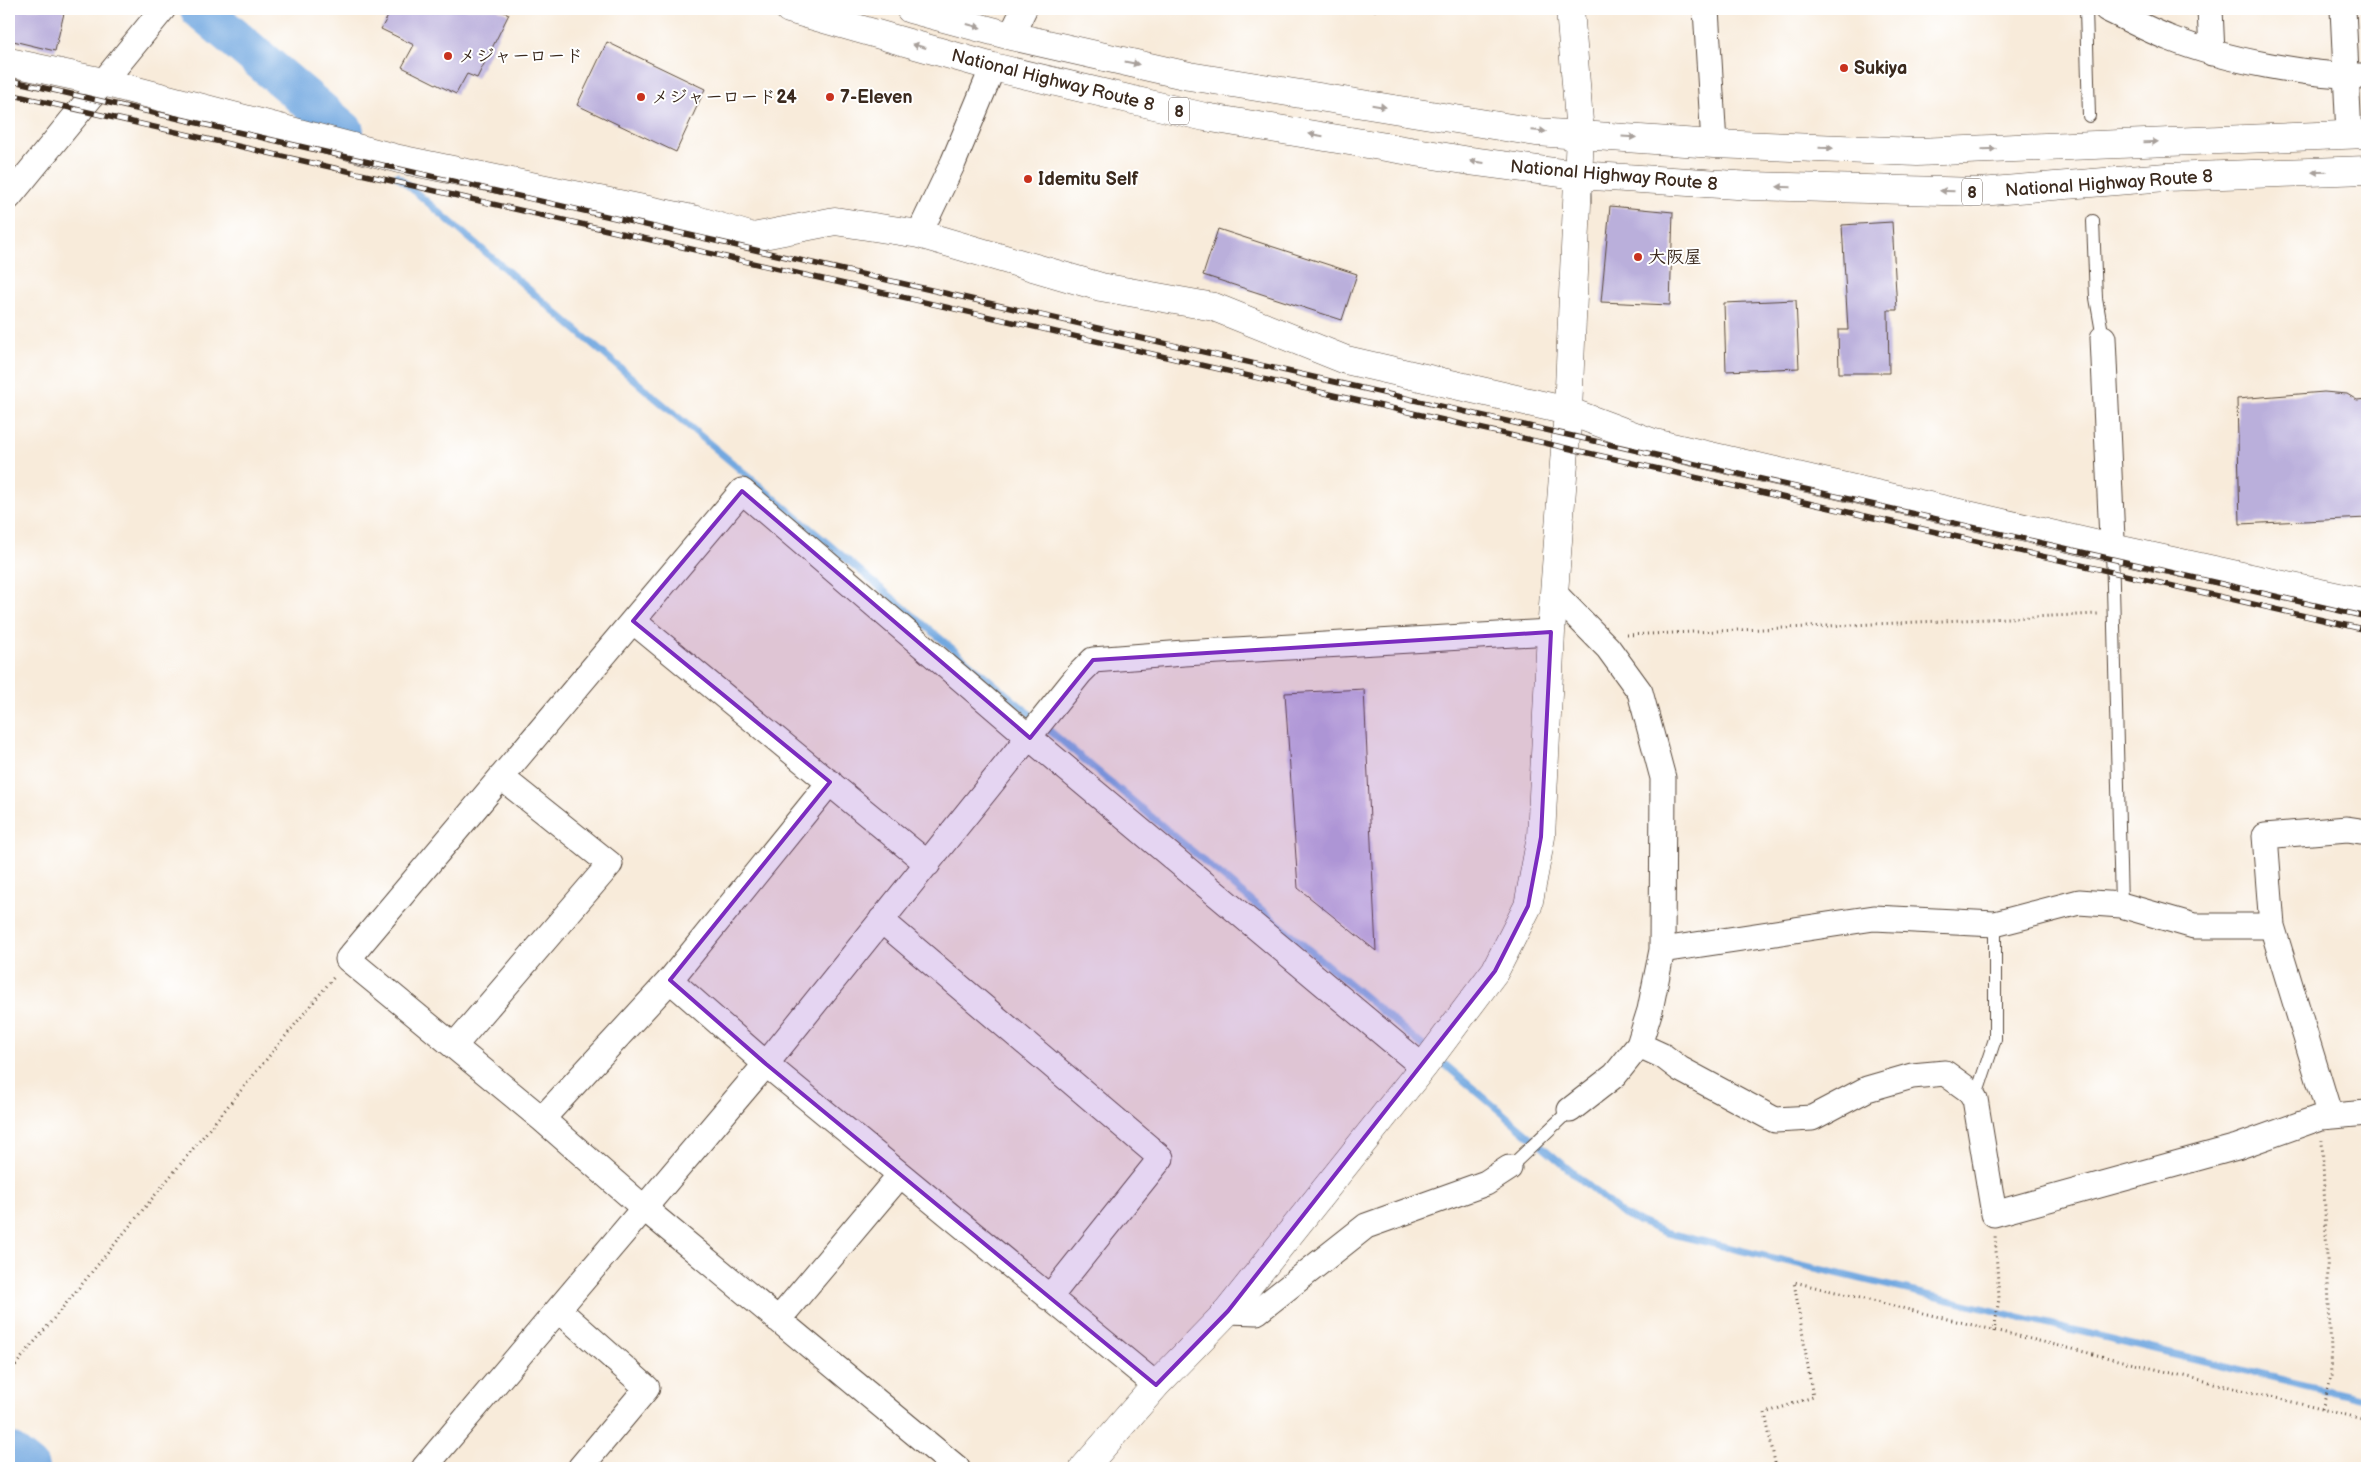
<svg xmlns="http://www.w3.org/2000/svg" width="2376" height="1477" font-family="'Balsamiq Sans','Klee One',sans-serif">
  <style>
    .lines { fill: none; stroke-linecap: round; stroke-linejoin: round }
    .stream { stroke: #72a8e0; stroke-width: 7 }
    .river { stroke: #72a8e0; stroke-width: 40 }
    .building { fill: #baafdb }
    .service-casing { stroke: #57473a; stroke-width: 14 }
    .minor-casing { stroke: #57473a; stroke-width: 27 }
    .tertiary-casing { stroke: #57473a; stroke-width: 29 }
    .trunk-casing { stroke: #57473a; stroke-width: 29 }
    .path { stroke: #57473a; stroke-width: 3; stroke-dasharray: 1 4; stroke-linecap: butt }
    .service { stroke: #fff; stroke-width: 12 }
    .minor { stroke: #fff; stroke-width: 25 }
    .tertiary { stroke: #fff; stroke-width: 28 }
    .trunk { stroke: #fff; stroke-width: 28 }
    .rail-casing { stroke: #3b2a1e; stroke-width: 5.5 }
    .rail { stroke: #fff; stroke-width: 4; stroke-dasharray: 11; stroke-linecap: butt }
    .oneway { fill: #a79f9a }
    .marked { fill: #7b2cbf; fill-opacity: 0.2; stroke: #7b2cbf; stroke-width: 4; stroke-linejoin: round }
    .poi-dot { fill: #c8321e; stroke: #fff; stroke-width: 2 }
    .labels { text-anchor: middle; stroke-width: 4; stroke-linejoin: round; paint-order: stroke }
    .shield { fill: #fff; stroke: #766a62; stroke-width: 1 }
    .shield-label { font-size: 16px; font-weight: bold; fill: #3b2a1e }
    .poi-label { font-size: 18px; font-weight: bold; fill: #3b2a1e; stroke: #fff; text-anchor: start }
    .street-label { font-size: 18px; fill: #3b2a1e; stroke: #fff }
  </style>
  <rect width="100%" height="100%" fill="#fff"/>
  <filter id="ink" filterUnits="userSpaceOnUse"><feTurbulence type="fractalNoise" baseFrequency=".02" numOctaves="2"/><feDisplacementMap in="SourceGraphic" scale="10" xChannelSelector="R" yChannelSelector="G"/><feConvolveMatrix kernelMatrix="1 2 1 2 8 2 1 2 1" color-interpolation-filters="sRGB"/></filter>
  <filter id="wash" filterUnits="userSpaceOnUse"><feTurbulence type="fractalNoise" baseFrequency=".0096" numOctaves="4" result="noise"/><feDisplacementMap in="SourceGraphic" scale="20" xChannelSelector="R" yChannelSelector="G"/><feGaussianBlur stdDeviation="1.12" result="paint"/><feColorMatrix in="noise" values="0 0 0 0 0 0 0 0 0 0 0 0 0 0 0 0 0 1.4 0 .05"/><feComposite in="paint" operator="in"/></filter>
  <g filter="url(#wash)">
    <rect width="100%" height="100%" fill="#f8ebda"/>
    <g class="lines">
      <path class="stream" d="M397 176 646 390 1428 1050
        M1436 1057 1623 1215 1664 1232 2367 1400"/>
      <path class="river" d="M200 9 344 131
        M9 1452 29 1468"/>
    </g>
    <g id="blocks">
      <path class="building" d="M9 9H65L55 51 9 40Z
        M392 9H497L509 14 477 78 467 74 456 94 402 67 414 45 381 29Z
        M607 42 705 89 676 152 577 105Z
        M1610 206 1673 212 1670 305 1601 302Z
        M1892 222 1897 310H1888L1889 373H1839L1838 330H1848L1842 225Z
        M1218 229 1357 274 1342 320 1203 275Z
        M1796 300 1799 368 1726 371 1724 303Z
        M2324 392 2347 394 2357 400 2367 399V518L2240 524 2237 399Z
        M1364 689 1376 951 1298 888 1285 693Z"/>
    </g>
  </g>
  <g filter="url(#ink)">
    <use href="#blocks" fill-opacity="0" stroke="#57473a" stroke-width="1"/>
    <g class="lines">
      <g class="service-casing">
        <path id="service" d="M2086 9 2089 116
          M2093 221 2096 298 2103 338
          M2112 547 2121 905
          M1975 1099 1995 1039V924
          M1509 1168 1570 1110"/>
      </g>
      <g class="minor-casing">
        <path id="minor" d="M1706 9 1714 144
          M2107 9C2128 19 2148 30 2169 38 2225 60 2308 76 2367 76
          M2210 9 2212 53
          M2343 9 2349 135
          M1011 36 1024 9
          M9 197 163 9
          M919 234 953 163 993 67
          M2103 338 2112 539
          M1554 593 1608 648 1640 692 1663 778 1662 950 1650 1010 1639 1045 1615 1075 1570 1110
          M633 621 928 864
          M881 920 1161 1158 1049 1298
          M1662 950 1874 918 1995 924 2079 902 2121 905 2194 926H2272
          M670 980 766 1064 1156 1385
          M1639 1045 1663 1056 1680 1069 1775 1120 1812 1118 1867 1089 1912 1076 1945 1073 1970 1091 1975 1099 1994 1214 2237 1147 2321 1117 2367 1113
          M454 1046 610 864 501 777
          M2330 1116 2272 926 2265 836 2347 829 2367 832
          M542 1119 670 980 830 782
          M559 1310 647 1388 580 1468
          M1228 1311 1257 1312 1366 1226 1486 1183 1509 1168
          M778 1320 900 1175
          M424 1468 766 1064 1080 673 1093 660 1184 653 1551 632
          M957 1468 645 1209 542 1119 348 959 742 491 1030 738 1423 1067"/>
      </g>
      <g class="tertiary-casing">
        <path id="tertiary" d="M9 62 103 82 399 159 697 220 753 237 835 221 919 234 1101 287 1214 307 1346 360 1568 411 1654 443 2112 548 2367 603
          M1084 1468 1156 1385 1228 1311 1423 1067 1495 971 1528 906 1541 837 1551 632 1568 411 1580 134 1570 9"/>
      </g>
      <g class="trunk-casing">
        <path id="trunk" d="M789 9 993 67 1205 117 1470 161 1577 175 1752 186 1980 192 2166 177 2367 170
          M910 9 1011 36 1189 76 1536 132 1714 144 1917 152 2367 134"/>
      </g>
      <path class="path" d="M1374 11 1375 9
        M1627 635 2098 614
        M1994 1332 1999 1298 1995 1235
        M9 1373 334 977
        M2322 1409 2332 1375 2322 1140
        M1776 1468 1765 1413 1813 1397 1794 1282 2367 1420"/>
      <use href="#service" class="service"/>
      <use href="#minor" class="minor"/>
      <use href="#tertiary" class="tertiary"/>
      <use href="#trunk" class="trunk"/>
      <g class="rail-casing">
        <path id="rail" d="M9 80 2367 617
          M9 94 2367 630"/>
      </g>
      <use href="#rail" class="rail"/>
    </g>
    <defs><path id="oneway-solid" d="M-6-.8H1V-3.2L6.5 0L1 3.2V.8H-6Z" transform="scale(1.25)"/></defs>
    <g class="oneway">
      <use href="#oneway-solid" transform="translate(974 26) rotate(15)"/>
      <use href="#oneway-solid" transform="translate(919 46) rotate(-164)"/>
      <use href="#oneway-solid" transform="translate(1132 63) rotate(12)"/>
      <use href="#oneway-solid" transform="translate(1379 106) rotate(9)"/>
      <use href="#oneway-solid" transform="translate(1539 131) rotate(5)"/>
      <use href="#oneway-solid" transform="translate(1316 135) rotate(-171)"/>
      <use href="#oneway-solid" transform="translate(1629 137) rotate(4)"/>
      <use href="#oneway-solid" transform="translate(2151 142) rotate(-2)"/>
      <use href="#oneway-solid" transform="translate(1826 148) rotate(2)"/>
      <use href="#oneway-solid" transform="translate(1989 149) rotate(-2)"/>
      <use href="#oneway-solid" transform="translate(1477 162) rotate(-172)"/>
      <use href="#oneway-solid" transform="translate(2319 172) rotate(178)"/>
      <use href="#oneway-solid" transform="translate(1784 187) rotate(-179)"/>
      <use href="#oneway-solid" transform="translate(1947 191) rotate(-179)"/>
    </g>
  </g>
  <path class="marked" d="M742 491 1030 738 1093 660 1551 632 1541 837 1528 906 1495 971 1228 1311 1156 1385 766 1064 670 980 830 782 633 621Z"/>
  <g class="poi-dot">
    <circle cx="448" cy="56" r="5"/>
    <circle cx="1844" cy="68" r="5"/>
    <circle cx="641" cy="97" r="5"/>
    <circle cx="830" cy="97" r="5"/>
    <circle cx="1028" cy="179" r="5"/>
    <circle cx="1638" cy="257" r="5"/>
  </g>
  <g class="labels">
    <g class="shield">
      <rect x="1169" y="97.5" width="20" height="27" rx="4"/>
      <rect x="1962" y="178.5" width="20" height="27" rx="4"/>
    </g>
    <g class="shield-label">
      <text x="1179" y="117">8</text>
      <text x="1972" y="198">8</text>
    </g>
    <g class="poi-label">
      <text x="458" y="62">メジャーロード</text>
      <text x="1854" y="74">Sukiya</text>
      <text x="651" y="103">メジャーロード24</text>
      <text x="840" y="103">7-Eleven</text>
      <text x="1038" y="185">Idemitu Self</text>
      <text x="1648" y="263">大阪屋</text>
    </g>
    <g class="street-label">
      <text transform="translate(1053 80) rotate(14)" y="6">National Highway Route 8</text>
      <text transform="translate(1614 175) rotate(5)" y="6">National Highway Route 8</text>
      <text transform="translate(2109 183) rotate(-4)" y="6">National Highway Route 8</text>
    </g>
  </g>
  <rect width="2376" height="1477" fill="none" stroke="#fff" stroke-width="30"/>
</svg>
